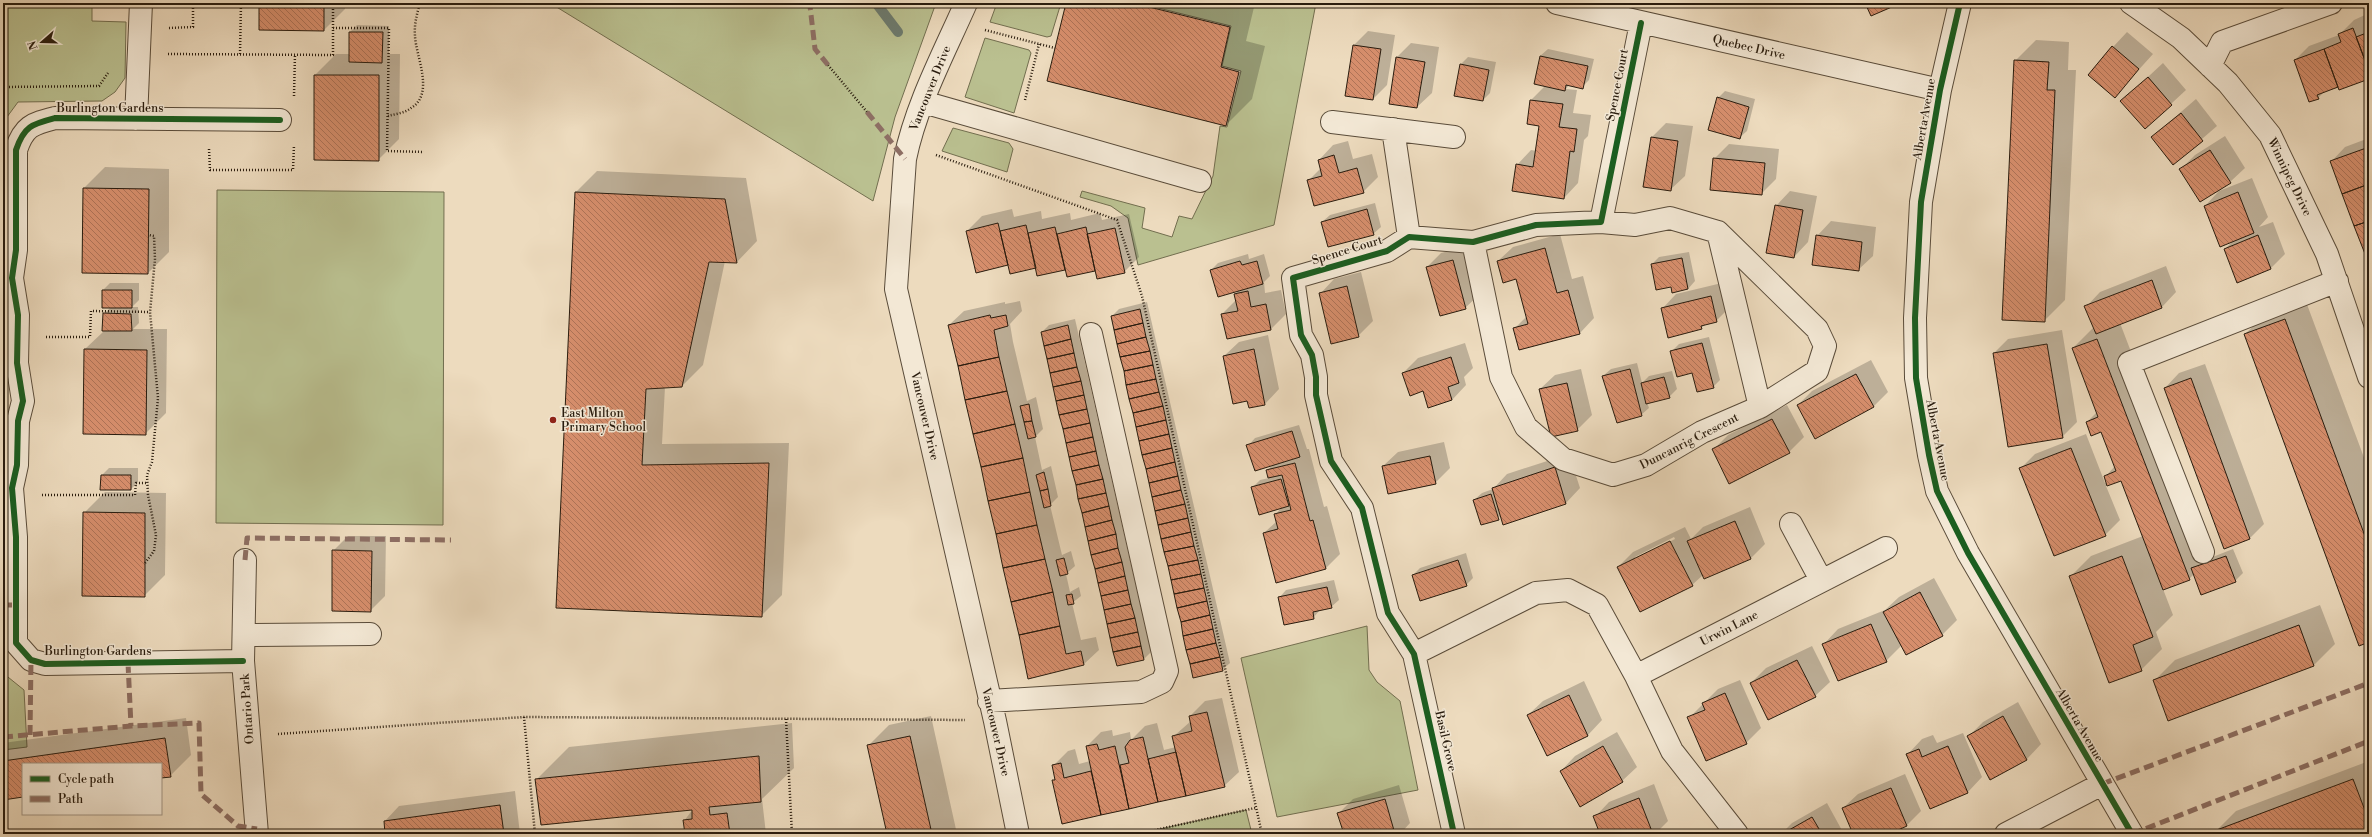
<svg xmlns="http://www.w3.org/2000/svg" width="2372" height="837" font-family="'Libre Bodoni',serif">
  <style>
    .green { fill: #bac090; stroke: #726e4f }
    .shadow { fill: #0003; fill-rule: evenodd }
    .lines { fill: none; stroke-linecap: round; stroke-linejoin: round }
    .stream { stroke: #6c7b6f; stroke-width: 10 }
    .building { fill: url(#building-back-hatch); stroke: #291c0e }
    .minor-casing { stroke: #5a4c3a; stroke-width: 24 }
    .path { stroke: #291c0e; stroke-width: 2.5; stroke-dasharray: 1 2; stroke-linecap: butt }
    .minor { stroke: #f3e8d5; stroke-width: 22 }
    .quiet { stroke: #8d6e63; stroke-width: 5; stroke-dasharray: 10 5; stroke-linecap: butt }
    .cycleway-casing { stroke: #f3e8d5; stroke-width: 8 }
    .cycleway { stroke: #1b5e20; stroke-width: 6 }
    .poi-dot { fill: #8f2418; stroke: #f3e8d5; stroke-width: 1.5 }
    .labels { text-anchor: middle; stroke-width: 3; stroke-linejoin: round; paint-order: stroke }
    .street-label { font-size: 12px; fill: #291c0e; stroke: #f3e8d5 }
    .poi-label { font-size: 12px; fill: #291c0e; stroke: #f3e8d5; text-anchor: start }
  </style>
  <defs>
    <pattern id="building-back-hatch" width="6" height="6" patternUnits="userSpaceOnUse"><rect width="6" height="6" fill="#d68e6c"/><path d="M-1 5l2 2M0 0l6 6M5-1l2 2" fill="none" stroke="#ae7357"/></pattern>
  </defs>
  <rect width="100%" height="100%" fill="#eddbbe"/>
  <filter id="stains"><feTurbulence type="fractalNoise" baseFrequency=".005" numOctaves="4"/><feColorMatrix values="0 0 0 0 .2 0 0 0 0 .09 0 0 0 0 .02 0 0 0 .5 -.17"/></filter>
  <radialGradient id="worn" r=".72"><stop offset=".6" stop-color="#630" stop-opacity="0"/><stop offset="1" stop-color="#630" stop-opacity=".3"/></radialGradient>
  <path class="green" d="M3 3H92V21L126 22 125 78 115 92 102 101 18 102 7 117 3 391Z
    M550 3H936L895 117 873 201Z
    M997 3H1061L1051 36 1047 37 990 22Z
    M1138 3H1316L1274 225 1138 265 1128 218 1111 206 1080 197 1082 191 1145 208 1142 228 1172 237 1179 216 1192 219 1213 176 1220 126 1227 127 1241 71 1222 66 1231 26Z
    M985 38 1029 50 1031 53 1014 113 965 97Z
    M953 128 1009 143 1013 149 1007 172 942 151Z
    M217 190 444 192 443 525 216 523Z
    M1367 626 1369 670 1377 682 1400 701 1418 790 1277 817 1241 658Z
    M3 673 24 690 27 747 3 750Z
    M1246 810 1252 834H1137Z"/>
  <path class="shadow" d="M260 3H345V9L324 30Z
    M1067 3H1255L1246 41 1265 46 1252 99 1226 125Z
    M2367 14 2369 78 2324 92 2318 98 2295 60 2309 46 2339 35 2354 20Z
    M357 25 389 26V54H400L399 139 378 160 315 159V75L336 54H350V32Z
    M1368 31 1395 35 1387 85 1373 99 1354 45Z
    M2127 32 2153 54 2115 96 2113 47Z
    M2036 40 2069 42 2068 70H2076L2065 300 2044 321 2015 61Z
    M1411 43 1439 47 1432 93 1417 107 1397 57Z
    M1548 49 1594 59 1589 80 1582 87 1569 85 1566 89 1577 90 1573 113 1591 115 1588 136 1584 140 1578 183 1564 198 1517 165 1531 150 1537 151 1541 125 1531 100 1545 86 1540 56Z
    M1468 57 1496 62 1490 93 1483 100 1461 64Z
    M2163 63 2186 90 2145 128 2122 101Z
    M1725 91 1755 99 1747 131 1739 138 1718 98Z
    M2196 99 2217 126 2174 163 2152 137Z
    M1666 123 1693 126 1685 176 1670 190 1652 137Z
    M2225 136 2245 168 2230 182 2181 169 2195 155Z
    M2369 138V263L2331 162 2345 147Z
    M1348 141 1353 159 1372 154 1378 177 1363 192 1308 181 1321 168 1319 160 1333 145Z
    M1729 144 1779 149 1776 179 1761 194 1714 159Z
    M105 167 169 169V252L148 273 84 188Z
    M597 171 746 178 757 241 737 262 725 261 703 365 682 386 665 387 662 444 789 443 782 595 761 616 557 607 576 192Z
    M2252 178 2268 217 2259 227 2273 222 2285 254 2271 268 2225 249 2234 240 2205 206 2219 191Z
    M1790 191 1817 196 1808 242 1794 257 1776 206Z
    M1375 203 1381 227 1373 234 1322 222 1330 215Z
    M1012 209 1014 217 1041 211 1042 219 1070 213 1071 220 1100 213 1102 220 1129 214 1139 257 1124 272 1096 269 1067 276 1066 268 1038 275 1036 266 1009 264 967 231 982 216Z
    M1831 221 1876 227 1873 256 1858 270 1817 236Z
    M1560 234 1572 279 1583 276 1594 318 1580 333 1514 329 1527 316 1517 278 1498 261 1513 247Z
    M1468 246 1480 294 1465 308 1427 267 1441 253Z
    M1689 252 1695 281 1688 289 1672 286 1652 264 1659 257Z
    M1248 254 1249 259 1264 254 1270 276 1264 282 1265 293 1281 290 1286 314 1271 329 1227 338 1222 314 1236 300 1235 294 1239 290 1211 270 1218 263Z
    M2166 266 2176 292 2162 307 2120 323 2210 558 2233 549 2243 573 2235 581 2194 574 2189 579 2163 589 2173 615 2156 632 2162 649 2141 670 2070 577 2091 556 2143 536 2122 479 2106 486 2120 520 2105 535 2021 468 2035 454 2086 434 2105 483H2107L2105 477 2115 466 2102 430 2087 422 2097 412 2073 348 2094 327 2086 307 2100 292Z
    M1361 272 1373 321 1358 336 1320 294 1334 279Z
    M1726 282 1731 306 1716 321 1706 324 1701 328 1662 309 1676 294Z
    M110 283H139V300L132 307H138L139 323 133 329H167L166 413 145 434 85 349 103 332 104 314 111 307 103 290Z
    M2305 299 2369 471V641L2245 334 2266 314Z
    M1020 301 1022 311 1010 324 1013 342 1027 401 1036 397 1043 429 1035 437 1042 470 1051 466 1058 497 1050 505 1062 555 1071 551 1075 566 1066 574 1070 592 1079 587 1081 596 1072 603 1081 640 1096 637 1099 650 1084 664 1029 678 949 325 964 311 1005 302V304Z
    M1147 302 1230 663 1222 670 1112 316 1119 309Z
    M1075 319 1151 652 1144 659 1042 332 1049 325Z
    M2062 330 2077 422 2062 437 1994 353 2008 339Z
    M1268 335 1279 389 1265 404 1224 356 1239 342Z
    M1709 337 1720 380 1713 387 1671 352 1679 344Z
    M1465 343 1473 368 1464 377 1466 385 1452 400 1423 390 1403 373 1418 358Z
    M1871 360 1888 392 1873 407 1798 405 1812 391Z
    M1637 363 1642 383 1649 376 1672 371 1677 389 1669 397 1647 402 1649 408 1641 415 1603 376 1611 369Z
    M2205 364 2264 524 2250 538 2225 547 2165 388 2179 373Z
    M1581 369 1592 415 1577 430 1540 389 1555 375Z
    M1787 405 1804 437 1789 452 1713 450 1728 435Z
    M1299 425 1307 449H1309L1324 507 1327 506 1340 554 1325 569 1264 533 1277 521 1275 515 1282 507 1252 488 1260 480 1269 478 1267 470 1273 465 1248 446 1255 438Z
    M1444 442 1450 468 1435 483 1383 466 1398 452Z
    M1569 454 1580 488 1566 503 1504 523 1501 516 1482 524 1474 500 1482 493 1493 489 1507 474Z
    M109 468H138V482L131 489 102 475Z
    M105 492 166 493 165 575 144 596 84 513Z
    M1750 507 1765 544 1751 558 1704 578 1703 575 1692 585 1618 567 1633 552 1685 527 1691 539 1703 527ZM1674 537 1675 539 1635 559V557Z
    M348 536H386L385 596 370 611 333 551Z
    M1466 553 1473 578 1466 585 1413 575 1420 568Z
    M1934 578 1957 620 1942 635 1902 645 1886 661 1824 644 1838 629 1885 610 1899 597Z
    M1334 580 1339 600 1331 607 1320 610 1313 618 1279 598 1286 590Z
    M2320 605 2335 644 2314 665 2169 720 2154 681 2175 660Z
    M1812 646 1830 682 1815 696 1751 683 1766 668Z
    M1740 680 1761 728 1746 743 1689 718 1718 689Z
    M1584 681 1602 720 1588 735 1547 754 1528 715 1543 701Z
    M1222 698 1239 772 1224 786 1063 823 1054 780 1055 779 1053 766 1068 751 1075 749 1079 764 1090 761 1087 746 1101 732 1112 730 1113 736 1130 732 1131 740 1145 726 1157 723 1164 750 1176 747 1174 736 1191 721 1190 716 1205 701Z
    M2018 702 2041 744 2027 759 1990 779 1968 737 1983 722Z
    M931 716 957 834H888L868 746 889 725Z
    M186 718 191 755 170 776 161 777V764H23V796L3 799V743Z
    M792 723 794 768 762 799 766 834H686L684 821 693 809 536 780 569 747Z
    M1617 732 1637 767 1622 781 1561 771 1575 756Z
    M1963 733 1982 777 1968 792 1930 808 1908 754 1922 739 1933 735 1937 743Z
    M2369 761V834H2337L2336 829 2323 834H2216L2215 832 2236 811Z
    M1905 774 1921 811 1907 825 1886 834H1854L1843 808 1858 794Z
    M1654 784 1668 821 1655 834H1601L1595 817 1609 802Z
    M1399 785 1410 823 1400 834H1345L1339 813 1353 799Z
    M515 791 520 834H386L385 821 399 806Z
    M1827 803 1844 834H1781L1792 823Z
    M1690 832 1691 834H1684Z"/>
  <g class="lines">
    <path class="stream" d="M876 3 898 32"/>
  </g>
  <path class="building" d="M259 3H324V31L259 30Z
    M1066 3H1133L1230 27 1221 67 1239 72 1226 126 1047 81Z
    M1865 3H1901L1871 16Z
    M2353 28 2369 71V79L2339 90 2324 49 2341 42 2338 34Z
    M349 32H383L382 63 349 62Z
    M2369 32V71L2356 37Z
    M1353 45 1381 49 1373 100 1345 96Z
    M2112 46 2139 69 2115 98 2088 75Z
    M2324 49 2338 87 2317 95 2319 99 2309 102 2294 60Z
    M1540 56 1588 66 1583 89 1566 85 1565 91 1534 84Z
    M1396 57 1425 62 1417 108 1389 104Z
    M2014 60 2049 62 2047 90H2055L2045 322 2002 320Z
    M1460 64 1489 70 1483 101 1454 96Z
    M314 75H379V161L314 160Z
    M2148 77 2172 105 2145 129 2120 101Z
    M1717 97 1749 107 1740 139 1708 130Z
    M1530 100 1563 104 1559 127 1577 129 1574 152 1570 151 1564 199 1512 191 1516 164 1533 167 1539 126 1527 124Z
    M2181 113 2203 141 2173 165 2151 137Z
    M1651 137 1678 141 1671 191 1643 187Z
    M2369 147V184L2342 194 2330 161Z
    M2210 150 2231 183 2200 202 2179 169Z
    M1334 155 1339 173 1357 168 1364 193 1314 206 1307 180 1322 176 1318 160Z
    M1713 158 1765 163 1762 195 1710 190Z
    M2369 184V221L2354 226 2342 194Z
    M83 188 149 189 148 274 82 273Z
    M575 192 725 199 737 263 709 262 682 387 646 389 642 465 769 463 762 617 556 608Z
    M2238 192 2254 233 2220 247 2204 206Z
    M1775 205 1803 210 1794 258 1766 253Z
    M1367 209 1374 235 1328 247 1321 222Z
    M2369 221V258L2367 259 2354 226Z
    M998 223 1008 265 976 273 966 231Z
    M1026 225 1036 268 1010 274 1000 231Z
    M1055 227 1065 270 1037 276 1028 233Z
    M1086 227 1095 271 1067 277 1057 234Z
    M1115 228 1125 273 1097 279 1087 234Z
    M1816 235 1862 242 1859 271 1812 265Z
    M2258 235 2271 269 2237 283 2224 249Z
    M1545 248 1557 293 1568 290 1580 334 1519 350 1513 328 1528 324 1516 279 1503 283 1497 261Z
    M1682 258 1688 289 1672 293 1671 287 1656 290 1651 264Z
    M1453 260 1466 309 1440 316 1426 267Z
    M1240 261 1242 265 1257 261 1263 284 1218 297 1210 270Z
    M2152 280 2162 308 2096 334 2084 306Z
    M1347 286 1359 337 1331 344 1319 293Z
    M102 290H132V308H102Z
    M1248 291 1251 307 1266 304 1271 330 1227 339 1221 314 1238 311 1234 294Z
    M1711 296 1717 322 1701 326 1702 329 1668 338 1661 308Z
    M1140 309 1143 323 1114 330 1111 316Z
    M103 313 131 314 132 331H102Z
    M990 315 991 318 1006 315 1008 326 994 330 999 357 958 366 948 325Z
    M2285 319 2369 547V642L2359 646 2244 334Z
    M1143 323 1146 337 1117 344 1114 330Z
    M1068 325 1071 339 1044 346 1041 332Z
    M1146 337 1150 351 1120 357 1117 344Z
    M1071 339 1074 353 1047 359 1044 346Z
    M2097 339 2190 580 2163 590 2121 481 2107 486 2104 476 2116 471 2101 432 2091 436 2086 422 2098 417 2072 348Z
    M1702 343 1714 388 1697 392 1692 373 1677 377 1670 351Z
    M2047 344 2063 438 2008 447 1993 353Z
    M84 349 147 350 146 435 83 434Z
    M1254 349 1265 405 1249 408 1247 401 1233 404 1223 356Z
    M1150 351 1153 365 1124 371 1120 357Z
    M1074 353 1077 367 1050 373 1047 359Z
    M999 357 1007 391 965 400 958 366Z
    M1451 357 1459 383 1448 387 1452 400 1428 408 1423 391 1410 396 1402 373Z
    M1153 365 1156 379 1126 385 1124 371Z
    M1077 367 1081 381 1053 387 1050 373Z
    M1630 369 1642 416 1617 423 1602 376Z
    M1856 374 1874 407 1815 439 1797 405Z
    M1664 377 1670 398 1646 404 1641 383Z
    M2191 378 2250 539 2224 549 2164 388Z
    M1156 379 1159 392 1129 399 1126 385Z
    M1081 381 1084 395 1056 401 1053 387Z
    M1567 383 1578 431 1551 437 1539 389Z
    M1007 391 1015 424 973 434 965 400Z
    M1159 392 1163 406 1133 413 1129 399Z
    M1084 395 1087 409 1059 415 1056 401Z
    M1029 404 1032 421 1024 422 1020 406Z
    M1163 406 1166 420 1136 427 1133 413Z
    M1087 409 1090 423 1063 429 1059 415Z
    M1772 419 1790 453 1729 484 1712 449Z
    M1166 420 1169 434 1139 441 1136 427Z
    M1032 421 1036 437 1028 439 1024 422Z
    M1090 423 1093 437 1066 443 1063 429Z
    M1015 424 1023 458 981 467 973 434Z
    M1292 431 1300 457 1255 471 1246 445Z
    M1169 434 1172 448 1142 455 1139 441Z
    M1093 437 1096 451 1069 457 1066 443Z
    M1172 448 1175 462 1146 469 1142 455Z
    M2071 448 2106 536 2054 556 2019 468Z
    M1096 451 1099 465 1072 471 1069 457Z
    M1430 456 1436 484 1388 494 1382 466Z
    M1023 458 1030 492 988 501 981 467Z
    M1175 462 1178 476 1149 483 1146 469Z
    M1295 463 1310 521 1313 520 1326 569 1276 583 1263 533 1278 529 1274 514 1291 510 1282 475 1268 478 1266 470Z
    M1099 465 1103 479 1076 485 1072 471Z
    M1555 467 1566 504 1503 525 1492 488Z
    M1044 472 1048 489 1040 491 1036 475Z
    M101 475H131V490H100Z
    M1178 476 1181 490 1152 497 1149 483Z
    M1103 479 1106 493 1078 499 1076 485Z
    M1281 479 1289 506 1259 515 1251 487Z
    M1048 489 1051 506 1044 508 1040 491Z
    M1181 490 1185 504 1155 511 1152 497Z
    M1030 492 1037 525 996 534 988 501Z
    M1106 493 1109 506 1082 513 1078 499Z
    M1491 494 1499 520 1481 525 1473 500Z
    M1185 504 1188 518 1158 525 1155 511Z
    M1109 506 1112 520 1085 527 1082 513Z
    M83 512 145 513V597L82 596Z
    M1188 518 1191 532 1161 539 1158 525Z
    M1112 520 1116 534 1088 541 1085 527Z
    M1735 521 1751 559 1704 579 1687 541Z
    M1037 525 1045 559 1003 568 996 534Z
    M1191 532 1194 546 1164 552 1161 539Z
    M1116 534 1118 548 1091 555 1088 541Z
    M1670 541 1693 586 1640 612 1617 567Z
    M1194 546 1198 560 1168 566 1164 552Z
    M1118 548 1122 562 1095 569 1091 555Z
    M332 550 372 551 371 612 332 611Z
    M2122 556 2153 637 2133 645 2142 671 2109 683 2069 576Z
    M2226 556 2236 582 2201 595 2191 568Z
    M1064 558 1068 574 1060 576 1056 560Z
    M1045 559 1053 592 1011 602 1003 568Z
    M1198 560 1201 574 1171 580 1168 566Z
    M1458 560 1467 586 1420 601 1412 575Z
    M1122 562 1125 576 1098 583 1095 569Z
    M1201 574 1204 588 1174 594 1171 580Z
    M1125 576 1128 590 1101 596 1098 583Z
    M1327 587 1332 608 1313 612 1314 619 1284 625 1278 597Z
    M1204 588 1207 601 1177 608 1174 594Z
    M1128 590 1131 604 1104 610 1101 596Z
    M1053 592 1060 626 1019 635 1011 602Z
    M1920 592 1943 636 1906 655 1883 612Z
    M1072 594 1074 604 1068 605 1066 595Z
    M1207 601 1210 615 1181 622 1177 608Z
    M1131 604 1135 618 1107 624 1104 610Z
    M1210 615 1213 629 1183 636 1181 622Z
    M1135 618 1138 632 1110 638 1107 624Z
    M1871 624 1887 662 1838 681 1822 644Z
    M2299 625 2314 666 2168 721 2153 680Z
    M1060 626 1066 654 1081 651 1084 665 1028 679 1019 635Z
    M1213 629 1216 643 1186 650 1183 636Z
    M1138 632 1141 646 1113 652 1110 638Z
    M1216 643 1220 657 1190 664 1186 650Z
    M1141 646 1144 660 1117 666 1113 652Z
    M1220 657 1223 671 1193 678 1190 664Z
    M1797 660 1816 697 1768 720 1750 683Z
    M1725 693 1747 744 1706 761 1687 717 1705 710 1702 703Z
    M1569 695 1588 736 1547 756 1527 715Z
    M1207 712 1225 787 1186 796 1172 736 1192 731 1189 716Z
    M2003 716 2027 760 1990 780 1967 736Z
    M910 736 932 834H887L867 745Z
    M1143 737 1158 802 1129 809 1120 765 1129 763 1125 747 1130 740Z
    M165 738 171 777 161 778V764H23V797L3 800V761Z
    M1097 744 1099 750 1115 746 1129 809 1101 815 1086 746Z
    M1603 746 1623 782 1580 807 1560 771Z
    M1948 746 1968 793 1930 809 1906 754 1919 749 1922 757Z
    M1176 752 1186 796 1158 802 1148 759Z
    M759 756 761 802 709 807 710 815 727 813 730 834H685L683 820 692 819V810L541 825 535 779Z
    M1061 763 1064 778 1091 771 1101 815 1062 824 1052 780H1055L1052 765Z
    M2353 779 2369 821V834H2336L2335 831 2326 834H2215L2214 831Z
    M1891 788 1907 826 1889 834H1853L1842 808Z
    M1639 798 1653 834H1600L1593 816Z
    M1385 799 1395 834H1344L1337 813Z
    M500 805 504 834H385L384 821Z
    M1812 817 1822 834H1782Z"/>
  <g class="lines">
    <g class="minor-casing">
      <path id="minor" d="M966 3C944 53 916 105 905 159L896 289 995 721 1018 834
        M1557 3 1940 90
        M1960 3 1940 90 1921 202 1915 318 1916 378 1929 455 1937 491 1968 553 2132 834
        M2131 3 2181 38 2228 83 2270 135 2327 254 2369 377
        M2210 66 2222 42 2331 3
        M923 102 1200 181
        M136 119 141 3
        M1332 122 1454 137
        M1393 129 1409 237
        M1718 232 1817 329 1825 346 1817 371 1760 407
        M1473 242 1501 377 1526 427 1563 459 1613 475 1646 465 1702 432 1760 407 1718 232 1670 218 1635 225 1601 222
        M1791 524 1821 580
        M2203 552 2129 363 2337 281
        M245 560 243 661 257 834
        M244 635 370 634
        M1414 654 1536 593 1568 590 1597 605 1636 676 1672 751 1737 834
        M243 661 45 664 31 660 16 643V537L12 488 17 465 18 421 23 401 17 363 18 315 12 278 16 250V150C24 126 32 124 55 118L280 120
        M1636 676 1886 548
        M989 701 1141 692 1162 682 1167 671 1091 334
        M1454 834 1414 654 1388 613 1362 508 1331 461 1316 395V377L1312 355 1301 335 1293 278 1387 251 1409 237 1473 242 1536 225 1601 222 1641 23
        M2006 834 2102 784"/>
    </g>
    <path class="path" d="M339 3 354 6 361 3
      M169 28 193 27V3
      M333 28H389L387 151 424 152
      M985 30 1055 48
      M168 54 333 55V3
      M240 54 241 3
      M828 65 867 112
      M3 87 99 86 108 73
      M294 96 295 54
      M1025 100 1039 44
      M388 116C395 114 405 113 411 108 435 94 416 57 415 36 414 24 417 14 420 3
      M209 149 210 170H293L294 145
      M936 155 1117 220 1142 296 1262 834
      M46 337H90L91 311 150 312
      M42 495H135L136 483H147
      M145 563 154 551 156 535 148 495 147 475 152 462 158 398 150 312 155 259 154 236 149 235
      M524 717 535 834
      M786 719 792 834
      M278 734 524 717 965 720
      M1137 834 1255 808"/>
    <use href="#minor" class="minor"/>
    <path class="quiet" d="M805 3 810 6 815 49 828 65
      M867 112 905 159
      M245 560 247 538 451 540
      M3 605H16
      M128 663 131 726
      M30 735 31 660
      M3 737 131 726 199 723 201 794 238 826 257 829
      M2102 784 2369 683
      M2132 834 2369 741"/>
    <g class="cycleway-casing">
      <path id="cycleway" d="M1960 3 1940 90 1921 202 1915 318 1916 378 1929 455 1937 491 1968 553 2132 834
        M243 661 45 664 31 660 16 643V537L12 488 17 465 18 421 23 401 17 363 18 315 12 278 16 250V150C24 126 32 124 55 118L280 120
        M1454 834 1414 654 1388 613 1362 508 1331 461 1316 395V377L1312 355 1301 335 1293 278 1387 251 1409 237 1473 242 1536 225 1601 222 1641 23"/>
    </g>
    <use href="#cycleway" class="cycleway"/>
  </g>
  <circle class="poi-dot" cx="553" cy="420" r="4"/>
  <g class="labels">
    <g class="street-label">
      <text transform="translate(1749 47) rotate(13)" y="4">Quebec Drive</text>
      <text transform="translate(1617 85) rotate(-79)" y="4">Spence Court</text>
      <text transform="translate(930 88) rotate(-68)" y="4">Vancouver Drive</text>
      <text x="110" y="112">Burlington Gardens</text>
      <text transform="translate(1924 119) rotate(-80)" y="4">Alberta Avenue</text>
      <text transform="translate(2290 177) rotate(64)" y="4">Winnipeg Drive</text>
      <text transform="translate(1347 250) rotate(-17)" y="4">Spence Court</text>
      <text transform="translate(925 416) rotate(77)" y="4">Vancouver Drive</text>
      <text transform="translate(1938 440) rotate(79)" y="4">Alberta Avenue</text>
      <text transform="translate(1689 441) rotate(-27)" y="4">Duncanrig Crescent</text>
      <text transform="translate(1729 628) rotate(-27)" y="4">Urwin Lane</text>
      <text x="98" y="655">Burlington Gardens</text>
      <text transform="translate(247 709) rotate(-94)" y="4">Ontario Park</text>
      <text transform="translate(2080 725) rotate(60)" y="4">Alberta Avenue</text>
      <text transform="translate(996 732) rotate(77)" y="4">Vancouver Drive</text>
      <text transform="translate(1446 741) rotate(77)" y="4">Basil Grove</text>
    </g>
    <g class="poi-label">
      <text x="561" y="417">East Milton<tspan x="561" dy="14">Primary School</tspan></text>
    </g>
  </g>
  <rect width="2372" height="837" fill="none" stroke="#eddbbe" stroke-width="16"/>
  <rect x="4" y="4" width="2364" height="829" fill="none" stroke="#291c0e" stroke-width="2"/>
  <rect x="8" y="8" width="2356" height="821" fill="none" stroke="#291c0e"/>
  <rect x="22" y="763" width="140" height="52" fill="#f3e8d5" stroke="#a29685"/>
  <rect x="30" y="776" width="20" height="6" fill="#1b5e20" stroke="#a29685"/>
  <text x="58" y="783" font-size="12" fill="#291c0e">Cycle path</text>
  <rect x="30" y="796" width="20" height="6" fill="#8d6e63" stroke="#a29685"/>
  <text x="58" y="803" font-size="12" fill="#291c0e">Path</text>
  <g transform="translate(42 42) rotate(250)" stroke="#f3e8d5" stroke-width="3" paint-order="stroke">
  <path d="M0-3L7 15L0 10L-7 15Z" fill="#291c0e"/>
  <text y="-6" font-size="11" font-weight="bold" text-anchor="middle" fill="#291c0e">N</text>
  </g>
  <rect width="100%" height="100%" filter="url(#stains)"/>
  <rect width="100%" height="100%" fill="url(#worn)"/>
</svg>
